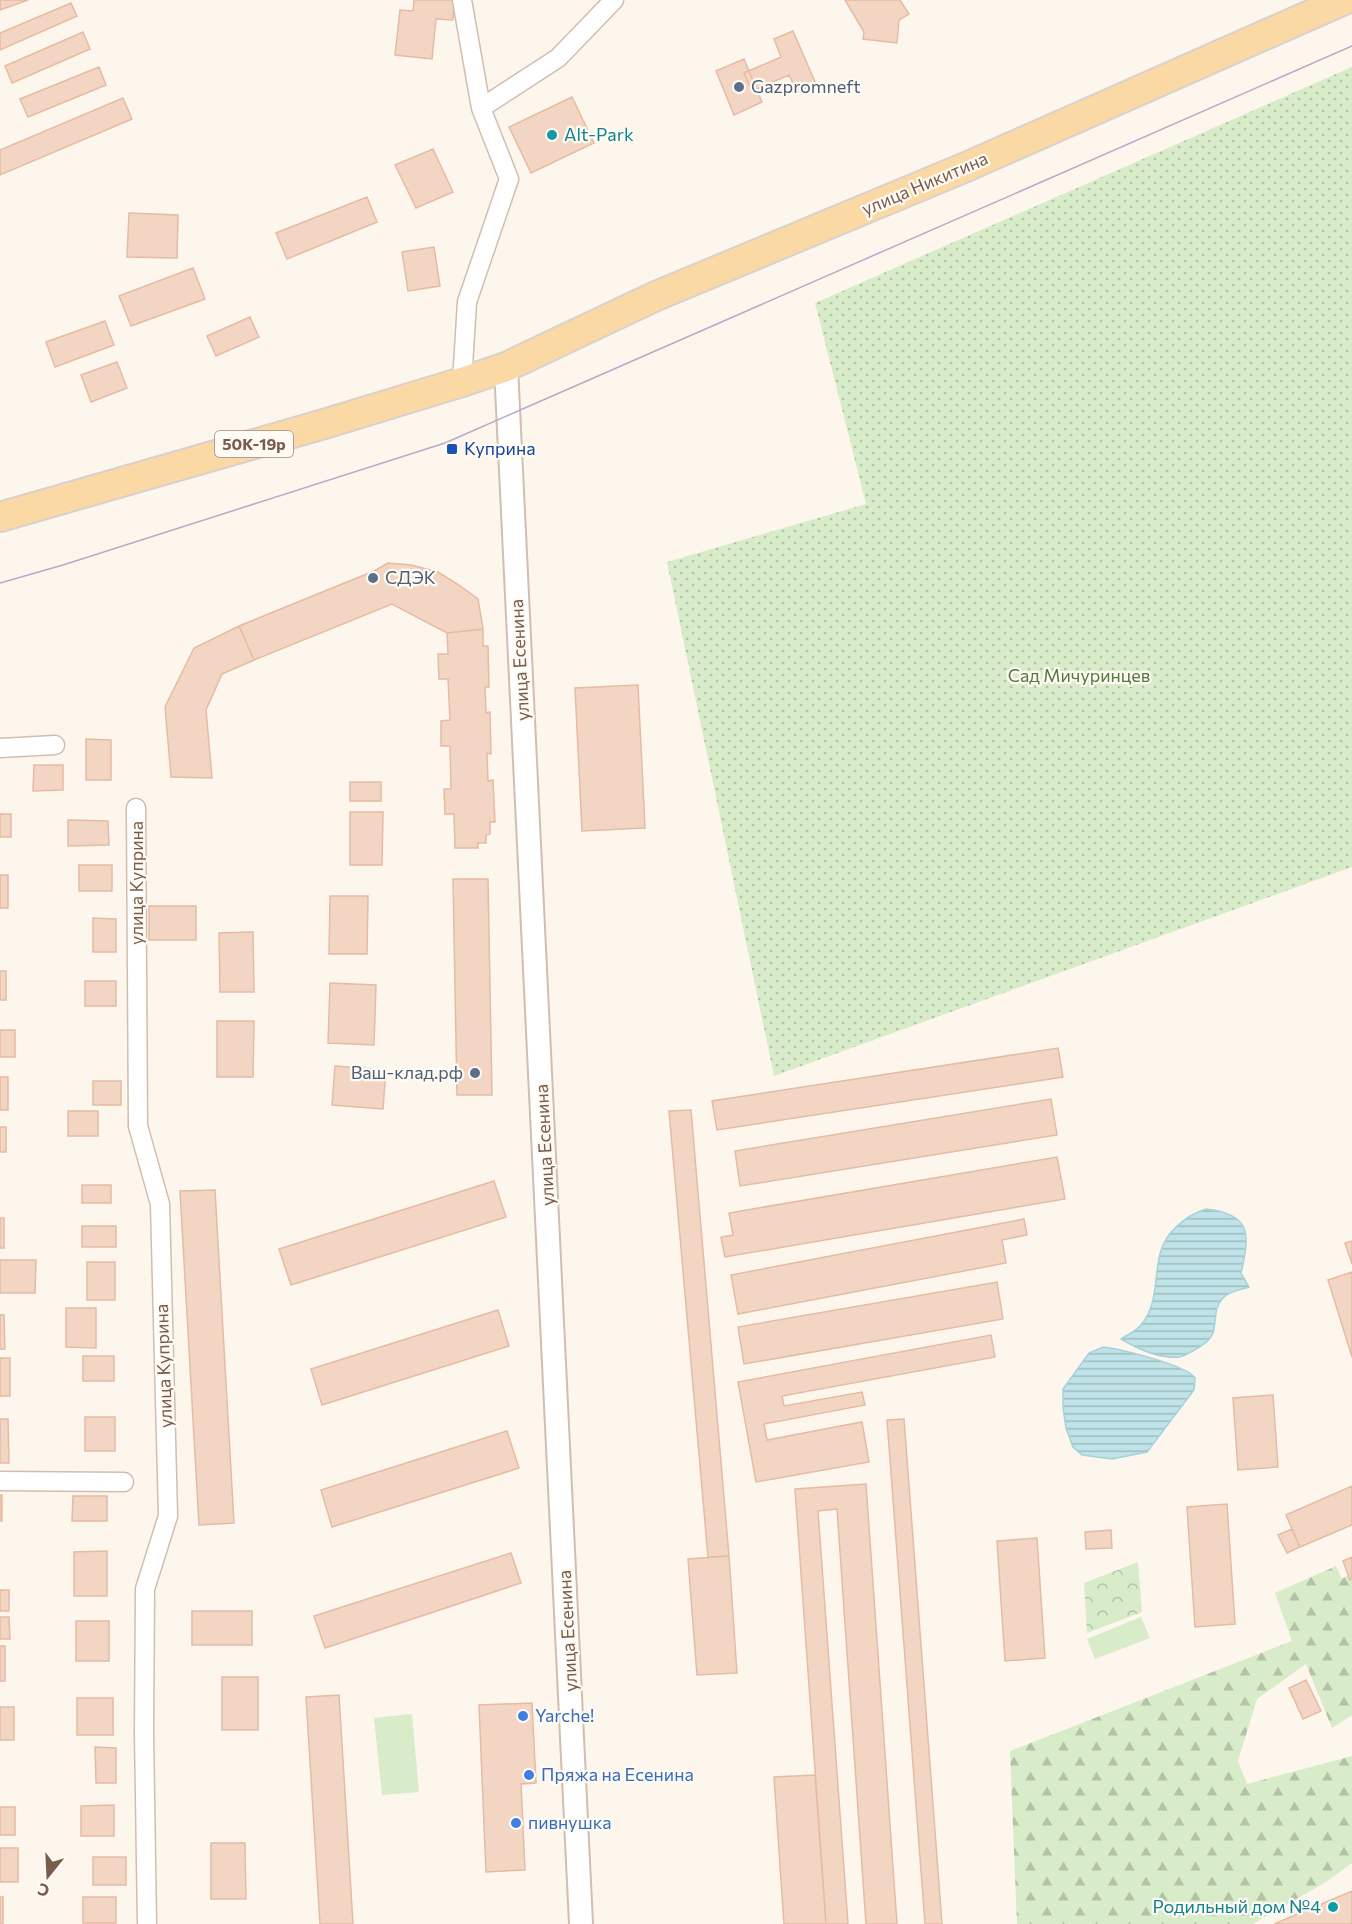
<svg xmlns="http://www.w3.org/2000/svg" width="1352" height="1924" font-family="Commissioner,sans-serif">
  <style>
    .grass { fill: #d8ecc9 }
    .forest { fill: url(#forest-firs) }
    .park { fill: url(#park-crowns) }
    .garden { fill: url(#garden-dots) }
    .water { fill: url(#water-rules); stroke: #a5d3da; stroke-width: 1.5 }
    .building { fill: #f3d5c3; stroke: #e6bba3; stroke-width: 1.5 }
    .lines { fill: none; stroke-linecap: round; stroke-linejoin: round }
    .minor-casing { stroke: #d1beb0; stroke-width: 21 }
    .tertiary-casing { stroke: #d1beb0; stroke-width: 26 }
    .primary-casing { stroke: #dad1cd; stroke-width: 32 }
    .minor { stroke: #fff; stroke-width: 18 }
    .tertiary { stroke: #fff; stroke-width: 22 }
    .primary { stroke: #fbd9a5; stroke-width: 28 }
    .tram { stroke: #b9a8c9; stroke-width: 1.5 }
    .service-dot { fill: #5c6f8a; stroke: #fffaf3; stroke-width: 2 }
    .culture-dot { fill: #0f9aa8; stroke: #fffaf3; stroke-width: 2 }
    .transit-dot { fill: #1a4fb4; stroke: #fffaf3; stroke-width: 2 }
    .shop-dot { fill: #3f7fe0; stroke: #fffaf3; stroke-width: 2 }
    .labels { text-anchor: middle; stroke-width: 4.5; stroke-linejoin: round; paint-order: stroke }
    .shield { fill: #fffaf3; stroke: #a28b7f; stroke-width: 1.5 }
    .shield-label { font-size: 16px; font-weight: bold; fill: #7a5c4d }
    .service-label { font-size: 18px; fill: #4e5e75; stroke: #fffaf3; text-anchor: start }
    .culture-label { font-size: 18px; fill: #0d838f; stroke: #fffaf3; text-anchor: start }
    .street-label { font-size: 18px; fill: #7a5c4d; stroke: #fffaf3 }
    .transit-label { font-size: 18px; fill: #164399; stroke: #fffaf3; text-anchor: start }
    .park-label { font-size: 18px; fill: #537a41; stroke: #fffaf3 }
    .shop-label { font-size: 18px; fill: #366cbe; stroke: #fffaf3; text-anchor: start }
  </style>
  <defs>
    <pattern id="forest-firs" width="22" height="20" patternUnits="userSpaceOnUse" patternTransform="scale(1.5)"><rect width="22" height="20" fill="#d8ecc9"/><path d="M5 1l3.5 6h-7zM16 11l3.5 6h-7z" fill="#b4c2a5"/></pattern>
    <pattern id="park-crowns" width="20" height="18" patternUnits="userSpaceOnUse" patternTransform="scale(1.5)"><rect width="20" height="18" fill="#d8ecc9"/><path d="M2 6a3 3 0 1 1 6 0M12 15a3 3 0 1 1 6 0" fill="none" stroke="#b4c2a5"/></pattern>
    <pattern id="garden-dots" width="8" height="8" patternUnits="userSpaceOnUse" patternTransform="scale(1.5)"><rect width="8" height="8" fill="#d8ecc9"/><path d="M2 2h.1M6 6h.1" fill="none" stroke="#b4c2a5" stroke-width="1.8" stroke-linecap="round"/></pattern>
    <pattern id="water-rules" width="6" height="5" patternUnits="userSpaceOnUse" patternTransform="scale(1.5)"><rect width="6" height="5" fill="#bfe3e8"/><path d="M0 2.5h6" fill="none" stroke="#a0bbbe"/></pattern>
  </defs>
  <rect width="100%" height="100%" fill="#fdf6ec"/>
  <path class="grass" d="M1141 1617 1150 1638 1095 1659 1087 1639Z
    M412 1714 419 1792 382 1795 374 1718Z"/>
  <path class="forest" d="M1336 1566 1342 1579 1352 1572V1715L1332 1728 1306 1664 1257 1699 1238 1761 1247 1784 1352 1756V1863L1326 1882 1253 1924H1017L1010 1751 1292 1641 1275 1593Z"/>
  <path class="park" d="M1138 1562 1142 1612 1087 1633 1084 1583Z"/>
  <path class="garden" d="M1352 67V867L774 1076 667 562 866 504 815 303Z"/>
  <path class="water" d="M1206 1209C1252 1214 1250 1235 1241 1273L1249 1287C1240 1290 1229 1291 1223 1298 1213 1308 1217 1321 1213 1333 1210 1341 1203 1345 1196 1349 1191 1352 1185 1356 1179 1357 1159 1359 1138 1349 1121 1339 1127 1335 1136 1331 1140 1326 1166 1297 1146 1255 1175 1228 1184 1219 1193 1213 1206 1209Z
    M1103 1347C1120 1349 1187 1365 1195 1378L1194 1390 1147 1452 1112 1459 1082 1455 1073 1447 1066 1428 1063 1408V1389L1089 1353Z"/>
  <path class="building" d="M0 0H28L0 10Z
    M414 0H454L453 20 436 19 432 59 395 55 400 10 413 11Z
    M845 0H900L909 14 899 20 897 43 863 39 864 32Z
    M71 3 77 16 0 50V33Z
    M793 31 816 84 797 92 789 75 752 91 744 73 781 57 774 39Z
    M83 32 90 49 12 83 5 66Z
    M744 59 762 102 734 115 716 71Z
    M99 67 106 85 28 117 20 99Z
    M572 97 594 143 531 173 509 127Z
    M123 98 132 119 0 175V150Z
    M433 149 453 192 416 208 395 165Z
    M367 197 377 222 287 259 276 233Z
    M129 213 178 215 177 258 127 257Z
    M434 247 440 286 408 291 402 252Z
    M193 268 205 299 131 326 119 296Z
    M250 317 259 337 216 356 207 336Z
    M105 321 114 345 55 367 46 342Z
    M117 362 127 388 91 402 81 375Z
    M388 563 411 565 438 572 459 585 478 599 483 629 447 633 392 604 254 660 239 626 374 571Z
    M239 626 254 660 222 674 206 710 212 778 171 777 165 707 194 648Z
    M483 629V646H488L489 687H485L486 713 490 712 491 754 487 753 488 781 493 780 495 822H490V834L486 835V843H478V848H455L454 814H445L444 789H451L450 746H441V721L450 720 448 679H439L438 654H448L447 633Z
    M638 685 645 828 582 831 575 688Z
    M86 739 111 740V780H86Z
    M34 765H63V790L33 791Z
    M350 782H381V801H350Z
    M350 812H383L382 865H350Z
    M0 814H11V837H0Z
    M68 820 108 821 109 845 68 846Z
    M79 865H112V891H79Z
    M0 875H8V908H0Z
    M453 879H488L492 1095H457Z
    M330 896H368L367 954H329Z
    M149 906H196V940H149Z
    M93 918 116 919V952H93Z
    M253 932 254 992H220L219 933Z
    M0 971H6V1000H0Z
    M85 981H116V1006H85Z
    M330 983 376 985 374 1045 328 1043Z
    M217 1021H254L253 1077H217Z
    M0 1030H15V1057H0Z
    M1058 1048 1063 1077 717 1130 712 1101Z
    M335 1066 386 1070 383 1109 332 1105Z
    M0 1077H8V1110H0Z
    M93 1081H121V1105H93Z
    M1051 1099 1057 1135 740 1186 735 1151Z
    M691 1110 729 1556 708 1557 669 1111Z
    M68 1111H98V1136H68Z
    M0 1127H6V1152H0Z
    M1057 1157 1065 1199 725 1257 721 1237 733 1235 729 1213Z
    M494 1181 506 1217 291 1285 279 1249Z
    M82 1185H111V1203H82Z
    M215 1190 234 1523 199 1525 180 1191Z
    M0 1218H4V1248H0Z
    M1024 1219 1027 1235 1002 1240 1006 1263 738 1314 731 1275Z
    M82 1226H116V1247H82Z
    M1352 1241V1264L1345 1243Z
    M0 1260H36L35 1293H0Z
    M87 1262H115V1300H87Z
    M1352 1272V1357L1328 1280Z
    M997 1282 1003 1319 744 1364 738 1327Z
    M66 1308H96V1348L66 1347Z
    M498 1310 509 1346 322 1405 311 1369Z
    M0 1315H4L5 1349H0Z
    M991 1335 995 1357 782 1396 784 1406 862 1392 865 1405 764 1424 767 1440 862 1422 869 1462 756 1482 738 1382Z
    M83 1356H114V1381H83Z
    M0 1358H10V1396H0Z
    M1273 1395 1278 1467 1238 1470 1233 1398Z
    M85 1417H115V1451H85Z
    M0 1419H8L9 1463H0Z
    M904 1419 942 1924H925L887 1420Z
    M507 1431 519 1468 332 1527 321 1490Z
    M866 1484 897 1924H866L837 1509 818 1511 848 1924H826L795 1489Z
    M1352 1486V1525L1300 1547 1286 1515Z
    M0 1495H2V1521H0Z
    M73 1496H107V1521H72Z
    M1227 1504 1235 1624 1195 1627 1187 1507Z
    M1292 1529 1300 1547 1287 1553 1278 1535Z
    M1111 1530 1112 1548 1086 1549 1085 1532Z
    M1037 1538 1045 1658 1005 1661 997 1541Z
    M107 1551V1596H74V1552Z
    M511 1553 521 1583 325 1648 314 1616Z
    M511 1553 521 1583 325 1648 314 1616Z
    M729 1556 737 1673 697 1675 688 1559Z
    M1352 1557V1579L1350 1580 1343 1561Z
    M0 1590H9V1611H0Z
    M192 1611H252V1645H192Z
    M0 1617H9L10 1639H0Z
    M76 1621H109V1661H76Z
    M0 1646H5V1681H0Z
    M222 1677H258V1730H222Z
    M1306 1680 1321 1711 1303 1719 1289 1688Z
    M339 1695 353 1924H320L306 1697Z
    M77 1698H113V1735H77Z
    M532 1703 536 1783 521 1784 525 1870 486 1872 479 1705Z
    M0 1707H14V1740H0Z
    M95 1747 116 1748V1783H96Z
    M815 1775 826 1924H784L774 1777Z
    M114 1805V1836H81V1806Z
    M0 1807H15V1835H0Z
    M211 1843H245L246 1899H211Z
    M0 1848H18V1882H0Z
    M93 1857H126V1885H93Z
    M1352 1891V1924H1274Z
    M0 1897H3V1924H0Z
    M83 1897H116V1923H83Z"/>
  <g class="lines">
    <g class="minor-casing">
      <path id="minor" d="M462 0 481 108
        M462 382 467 302 509 179 481 108 558 58 614 0
        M0 748 55 745
        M136 808 138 1126 160 1204 168 1516 145 1589 144 1732 147 1924
        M0 1481 124 1482"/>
    </g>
    <g class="tertiary-casing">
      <path id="tertiary" d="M506 367 581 1924"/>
    </g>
    <g class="primary-casing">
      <path id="primary" d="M0 517 324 424 462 382 506 367 656 296 966 167 1344 0"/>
    </g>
    <use href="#minor" class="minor"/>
    <use href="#tertiary" class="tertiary"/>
    <use href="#primary" class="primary"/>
    <path class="tram" d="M0 583 63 565 445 443 1352 46"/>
  </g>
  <g class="service-dot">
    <circle cx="739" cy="87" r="6"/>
    <circle cx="373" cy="578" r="6"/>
    <circle cx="475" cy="1073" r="6"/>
  </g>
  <g class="culture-dot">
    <circle cx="552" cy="135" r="6"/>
    <circle cx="1333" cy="1907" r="6"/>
  </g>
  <rect class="transit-dot" x="446" y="443" width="12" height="12" rx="3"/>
  <g class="shop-dot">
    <circle cx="523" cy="1716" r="6"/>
    <circle cx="529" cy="1775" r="6"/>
    <circle cx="516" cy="1823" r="6"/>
  </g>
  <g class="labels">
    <rect class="shield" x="215" y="431" width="78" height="26" rx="4.5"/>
    <g class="shield-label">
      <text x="254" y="450">50К-19р</text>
    </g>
    <g class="service-label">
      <text x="751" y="93">Gazpromneft</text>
      <text x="385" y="584">СДЭК</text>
      <text x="463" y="1079" text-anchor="end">Ваш-клад.рф</text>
    </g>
    <g class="culture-label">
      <text x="564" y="141">Alt-Park</text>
      <text x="1321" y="1913" text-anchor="end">Родильный дом №4</text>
    </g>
    <g class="street-label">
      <text transform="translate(925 184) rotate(-23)" y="6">улица Никитина</text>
      <text transform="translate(520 660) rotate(-93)" y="6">улица Есенина</text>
      <text transform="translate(137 883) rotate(-90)" y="6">улица Куприна</text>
      <text transform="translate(545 1145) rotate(-93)" y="6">улица Есенина</text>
      <text transform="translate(164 1366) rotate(-92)" y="6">улица Куприна</text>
      <text transform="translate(568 1631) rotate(-93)" y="6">улица Есенина</text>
    </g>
    <g class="transit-label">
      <text x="464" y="455">Куприна</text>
    </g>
    <g class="park-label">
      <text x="1079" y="682">Сад Мичуринцев</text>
    </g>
    <g class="shop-label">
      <text x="535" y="1722">Yarche!</text>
      <text x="541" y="1781">Пряжа на Есенина</text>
      <text x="528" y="1829">пивнушка</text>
    </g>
  </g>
  <g transform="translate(48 1876) rotate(198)" stroke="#fffaf3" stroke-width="4.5" paint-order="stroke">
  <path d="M0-4.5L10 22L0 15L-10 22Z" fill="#7a5c4d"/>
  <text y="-9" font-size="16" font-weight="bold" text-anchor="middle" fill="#7a5c4d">С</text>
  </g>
</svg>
